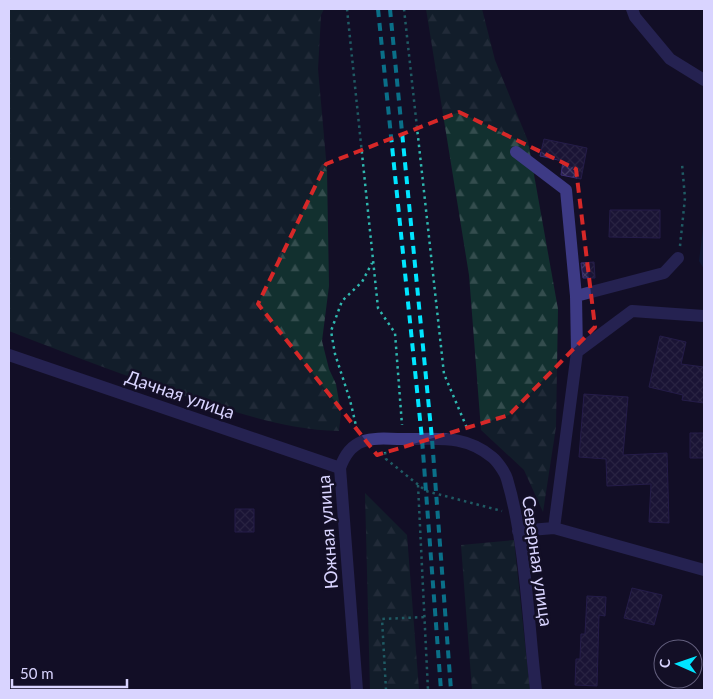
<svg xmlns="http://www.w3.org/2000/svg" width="713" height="699" font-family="Lato,sans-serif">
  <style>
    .forest { fill: url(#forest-firs) }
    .water { fill: #0c2248 }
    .building { fill: url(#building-cross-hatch); stroke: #3b2d73 }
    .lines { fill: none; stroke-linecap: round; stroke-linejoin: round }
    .path { stroke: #2fb8b0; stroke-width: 2.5; stroke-dasharray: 2.5 4; stroke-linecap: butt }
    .minor { stroke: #3d3a85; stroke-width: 12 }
    .rail { stroke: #00e5ff; stroke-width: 4; stroke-dasharray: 8 6; stroke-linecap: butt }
    .marked { fill: none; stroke: #d62828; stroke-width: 4; stroke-dasharray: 10 6; stroke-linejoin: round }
    .labels { text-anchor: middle; stroke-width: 5; stroke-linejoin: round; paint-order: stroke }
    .street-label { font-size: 18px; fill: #d9d4ff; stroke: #130f26 }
  </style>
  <defs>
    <pattern id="forest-firs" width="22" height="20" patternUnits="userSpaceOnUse" patternTransform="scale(1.25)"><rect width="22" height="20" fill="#12302f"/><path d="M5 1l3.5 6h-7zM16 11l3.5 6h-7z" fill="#344d4e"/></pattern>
    <pattern id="building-cross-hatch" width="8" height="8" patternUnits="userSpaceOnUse" patternTransform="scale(1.25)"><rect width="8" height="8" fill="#241b47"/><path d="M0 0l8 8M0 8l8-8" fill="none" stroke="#433b63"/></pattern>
  </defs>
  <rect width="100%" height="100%" fill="#130f26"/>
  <path class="forest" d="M9 9H324L321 15 318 69 327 170 329 286 322 341 329 369 336 384 341 413 339 431C293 430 252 417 209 404 140 382 76 357 9 331Z
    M426 9H482L495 60 528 141 558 309 556 427 543 512 524 470 481 430 469 275Z
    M365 493 407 535 419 690H370Z
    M514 540 530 690H472L461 545Z"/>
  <path class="water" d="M704 221V269L699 261Z"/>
  <path class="building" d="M544 139 587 148 581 179 561 175 563 161 540 156Z
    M610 210H660V238L609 237Z
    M594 262 595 278H583L581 263Z
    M660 336 686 342 681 364 704 367V403L682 400 683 395 649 387Z
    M584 394 628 397 623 455 667 453 669 523 649 522 651 484 607 486 606 459 579 457Z
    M690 433H704V458H690Z
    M235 509H254V532H235Z
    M632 588 662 595 654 625 624 618Z
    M587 596 606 597 605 616 599 615 597 686 575 685 576 659H580L581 634H585Z"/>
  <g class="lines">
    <path class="path" d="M347 9 378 308 395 333 402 425
      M404 9 444 374 467 428
      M680 246 685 198 682 164
      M357 430 350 400 335 354 331 331 342 301 362 282 372 263
      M385 452 386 459 426 491 502 511
      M418 485 428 690
      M386 690 382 619 425 617"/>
    <path class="minor" d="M632 9 635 17 670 59 704 80
      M516 152 566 190 576 296 577 352
      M576 296 664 273 678 258
      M9 355 340 468
      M554 528 577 352 632 311 704 316
      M518 531 554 528 704 570
      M357 690 340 468C351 436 371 438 401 439 435 440 463 433 492 457 497 461 505 472 507 479 526 543 528 623 536 690"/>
    <path class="rail" d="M378 9 422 439 441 690
      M390 9 432 439 451 690"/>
  </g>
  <path d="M0 0H713V699H0ZM459 112 576 169 595 327 509 415 377 455 258 304 326 164Z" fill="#130f26" fill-opacity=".55" fill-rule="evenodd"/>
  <path class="marked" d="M459 112 576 169 595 327 509 415 377 455 258 304 326 164Z"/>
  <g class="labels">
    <g class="street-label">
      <text transform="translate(180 395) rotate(19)" y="6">Дачная улица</text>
      <text transform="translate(328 532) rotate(-94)" y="6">Южная улица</text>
      <text transform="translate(537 561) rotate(82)" y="6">Северная улица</text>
    </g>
  </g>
  <rect width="713" height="699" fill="none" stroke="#d9d4ff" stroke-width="20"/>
  <g transform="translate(678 664) rotate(272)"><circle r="24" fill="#130f26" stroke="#625e7d"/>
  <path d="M0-4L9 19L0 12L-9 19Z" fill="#00e5ff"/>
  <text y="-8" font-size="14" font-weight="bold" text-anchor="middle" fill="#d9d4ff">С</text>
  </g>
  <path d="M12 679v8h115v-8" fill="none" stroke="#d9d4ff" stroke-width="2.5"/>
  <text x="20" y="679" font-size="15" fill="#d9d4ff" stroke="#130f26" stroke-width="4" paint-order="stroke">50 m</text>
</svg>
